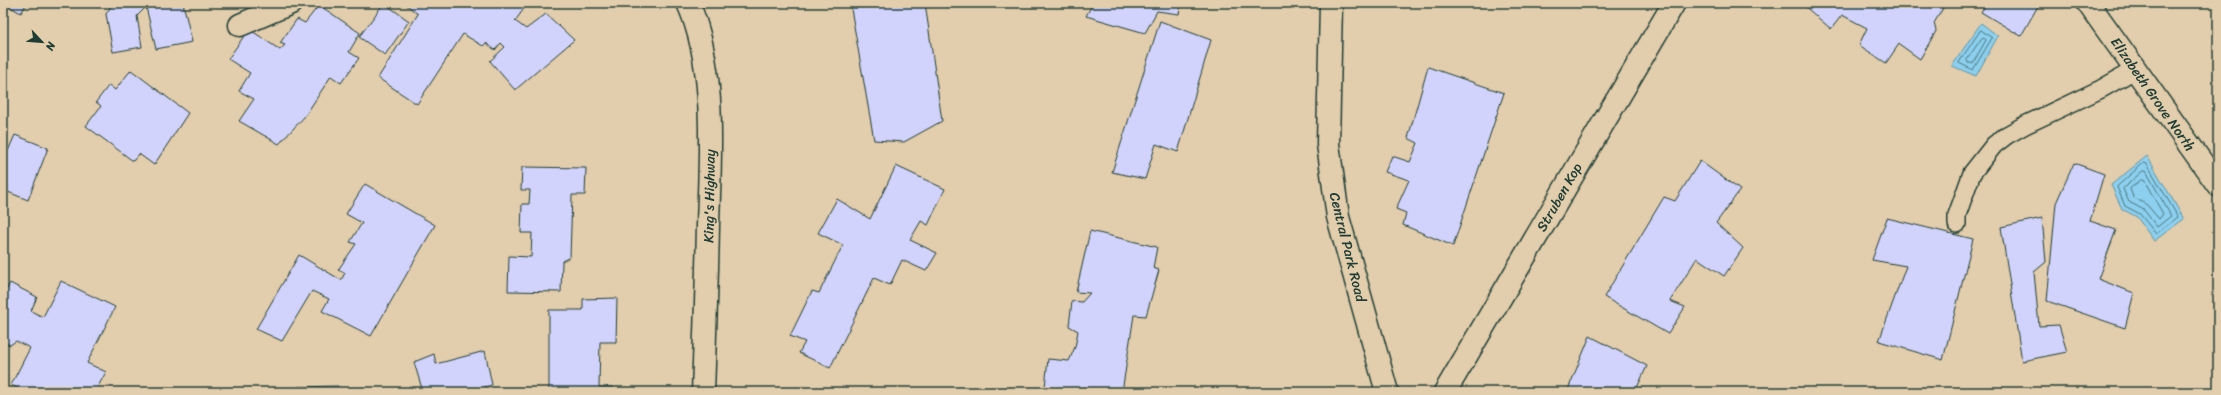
<svg xmlns="http://www.w3.org/2000/svg" width="2221" height="395" font-family="Sriracha,sans-serif">
  <style>
    .water { fill: #8ccfee; stroke: #6095a4 }
    .lines { fill: none; stroke-linecap: round; stroke-linejoin: round }
    .shore { stroke: #4b777e; stroke-width: 1 }
    .building { fill: #d1d3fc; stroke: #1f3d34 }
    .service-casing { stroke: #1f3d34; stroke-width: 20 }
    .minor-casing { stroke: #1f3d34; stroke-width: 25 }
    .service { stroke: #e2cdac; stroke-width: 17 }
    .minor { stroke: #e2cdac; stroke-width: 22 }
    .labels { text-anchor: middle; stroke-width: 3; stroke-linejoin: round; paint-order: stroke }
    .street-label { font-size: 14px; fill: #1f3d34; stroke: #e2cdac }
  </style>
  <rect width="100%" height="100%" fill="#e2cdac"/>
  <filter id="ink" filterUnits="userSpaceOnUse"><feTurbulence type="fractalNoise" baseFrequency=".025" numOctaves="2"/><feDisplacementMap in="SourceGraphic" scale="8" xChannelSelector="R" yChannelSelector="G"/><feConvolveMatrix kernelMatrix="1 2 1 2 8 2 1 2 1" color-interpolation-filters="sRGB"/></filter>
  <g filter="url(#ink)">
    <path class="water" d="M1981 23 1998 36 1976 76 1952 66Z
      M2147 156 2184 219 2154 241 2137 217 2122 209 2111 185Z"/>
    <g class="lines">
      <path class="shore" d="M1981 30 1992 38 1973 70 1959 63Z
        M1982 38 1984 37 1986 40 1973 63H1968L1967 60Z
        M2144 163 2147 164 2178 217 2156 234 2140 214 2125 206 2117 187Z
        M2143 171H2146L2171 216 2157 227 2144 210 2129 202 2123 189Z
        M2141 180H2144L2163 214 2159 219 2147 205 2133 197 2130 189Z"/>
    </g>
    <path class="building" d="M3 3H27L21 13Z
      M113 3H183L192 42 156 49 146 7 137 16 142 47 113 52 106 14Z
      M384 3 409 21 385 55 359 37Z
      M404 3H528L515 21 526 29 546 14 574 40 515 90 490 61 505 47 501 43 495 50 486 43 483 46 463 34 417 104 378 78 418 14Z
      M850 3H925L942 121 904 142 874 140Z
      M1088 3H1181L1179 14 1157 11 1145 33 1086 16 1092 5Z
      M1801 3H1946L1934 23 1936 31 1920 59 1899 44 1886 63 1859 45 1867 28 1842 15 1831 29Z
      M1987 3H2033L2038 6 2021 36 1981 12Z
      M319 5 360 33 349 52 359 58 341 83 331 76 305 116 279 144 239 121 254 99 239 91 250 73 228 59 249 29 280 50 285 45 280 43 297 19 305 23Z
      M1160 21 1211 40 1178 152 1156 144 1145 179 1112 172Z
      M1428 67 1504 93 1453 246 1403 225 1406 213 1396 209 1409 180 1385 172 1392 156 1410 162 1418 143 1408 138Z
      M131 70 188 113 154 165 139 154 133 161 86 126 101 106 96 102 109 85 115 90Z
      M15 135 48 148 28 200 3 190V162Z
      M1700 161 1740 190 1716 223 1743 248 1724 276 1697 258 1670 301 1685 307 1668 334 1604 297 1664 197 1675 201Z
      M2074 163 2104 174 2090 221 2116 230 2098 279 2134 293 2125 328 2047 301 2056 203Z
      M896 166 945 189 928 225 921 221 910 240 937 253 926 271 902 260 890 285 874 278 830 368 799 353 805 342 790 336 812 291 819 293 843 245 818 233 837 199 870 219Z
      M522 167 586 168 585 195H572L570 257 562 261 561 292 508 291 509 256 531 257 532 233H521L522 204H529L530 190H521Z
      M365 184 435 225 371 336 322 311 329 299 312 291 282 341 256 329 299 255 341 280 345 273 338 270 356 244 350 242 362 223 346 214Z
      M1887 218 1973 239 1943 360 1879 341 1906 266 1872 260Z
      M2042 218 2046 262 2034 272 2039 326 2059 325 2067 352 2022 361 2001 227Z
      M1090 231 1157 247 1153 268 1159 270 1146 316 1134 315 1122 392H1069V390L1045 387 1048 359 1069 361 1075 347 1078 331 1069 326 1072 301 1082 302 1090 293 1076 292Z
      M61 281 115 307 87 363 106 372 95 392H25L11 385 30 348 16 341 10 345 3 342V297L10 283 37 297 31 311 43 317Z
      M617 298 616 342H600L599 387H612V392H549V310H583V299Z
      M1590 336 1647 366 1635 392H1567Z
      M485 351 492 385 484 387 485 392H423L414 362 434 354 436 364Z
      M338 386V392H299L298 387Z"/>
    <g class="lines">
      <g class="service-casing">
        <path id="service" d="M1957 224V215L1972 173 1994 145 2007 135 2025 125 2101 89 2136 69"/>
      </g>
      <g class="minor-casing">
        <path id="minor" d="M688 3C717 68 710 155 708 225 707 281 705 336 703 392
          M1331 3 1328 144 1338 217 1387 392
          M2088 3 2218 185
          M240 25 291 3
          M1445 392 1674 3"/>
      </g>
      <use href="#service" class="service"/>
      <use href="#minor" class="minor"/>
    </g>
  </g>
  <g class="labels">
    <g class="street-label">
      <text transform="translate(2153 94) rotate(55)" y="5">Elizabeth Grove North</text>
      <text transform="translate(709 196) rotate(-89)" y="5">King's Highway</text>
      <text transform="translate(1559 197) rotate(-60)" y="5">Struben Kop</text>
      <text transform="translate(1348 247) rotate(76)" y="5">Central Park Road</text>
    </g>
  </g>
  <rect width="2221" height="395" fill="none" stroke="#e2cdac" stroke-width="16"/>
  <rect x="8" y="8" width="2205" height="379" fill="none" stroke="#1f3d34" stroke-width="1.5" filter="url(#ink)"/>
  <g transform="translate(42 42) rotate(116)" stroke="#e2cdac" stroke-width="3" paint-order="stroke">
  <path d="M0-3L7 15L0 10L-7 15Z" fill="#1f3d34"/>
  <text y="-6" font-size="11" font-weight="bold" text-anchor="middle" fill="#1f3d34">N</text>
  </g>
</svg>
